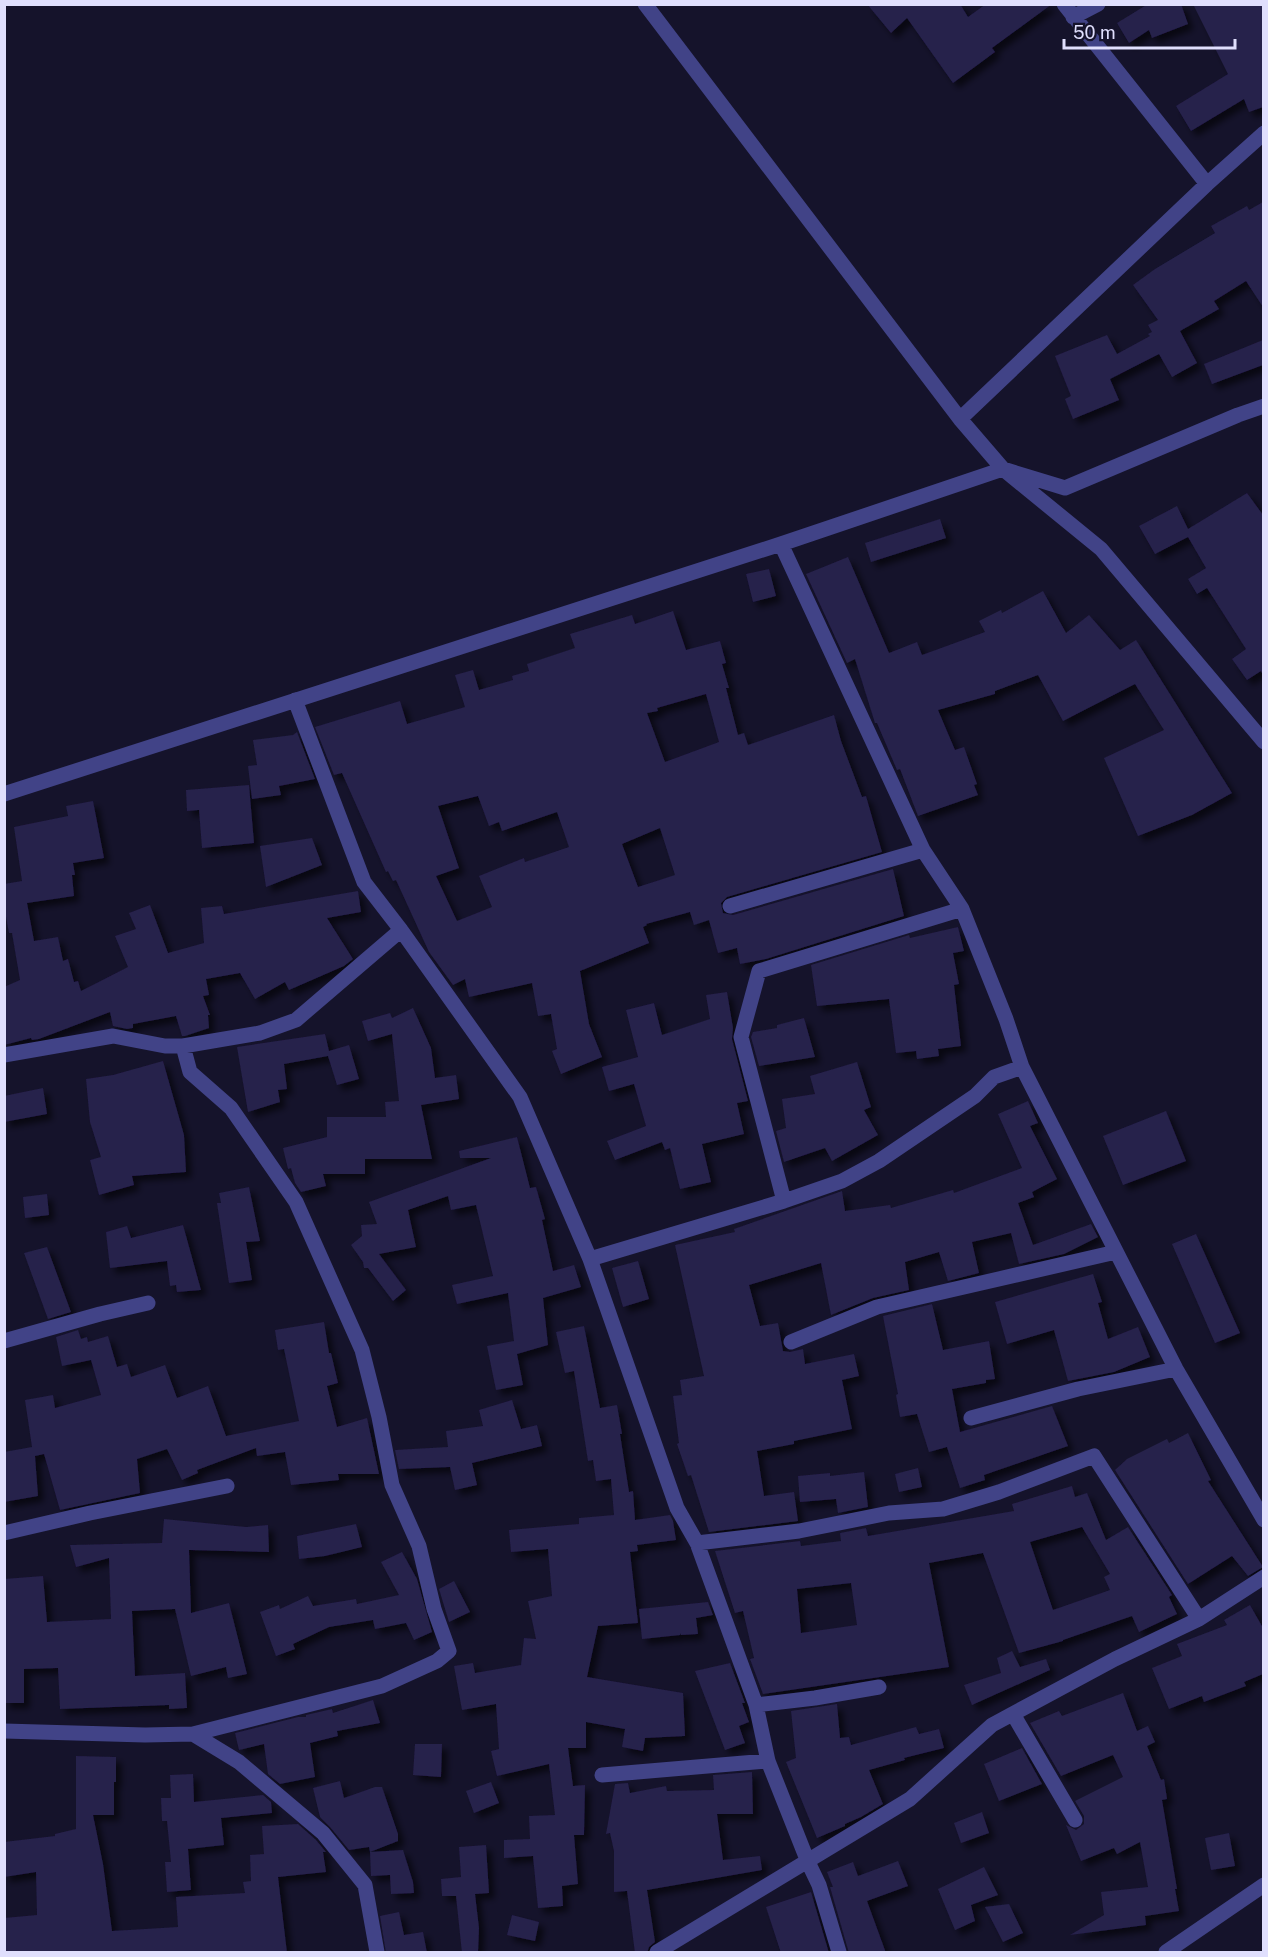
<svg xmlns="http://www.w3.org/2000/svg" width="1268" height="1957" font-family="'Public Sans',sans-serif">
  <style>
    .building { fill: #26204b; fill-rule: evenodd; filter: url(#shadow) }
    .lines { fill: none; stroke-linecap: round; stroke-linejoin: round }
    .street { stroke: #414387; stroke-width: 15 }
  </style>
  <defs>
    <filter id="shadow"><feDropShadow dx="5.5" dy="5.5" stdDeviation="3" flood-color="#0009"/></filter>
  </defs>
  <rect width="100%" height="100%" fill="#15132b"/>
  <path class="building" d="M867 4H960L968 17 986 4H1052L992 48 995 52 953 83 907 18 891 33Z
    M1148 4H1181L1188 24 1152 38 1149 30 1129 43 1117 23Z
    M1193 4H1263V107L1249 112 1244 99 1191 131 1176 106 1228 74Z
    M1263 202V307L1246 281 1214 301 1219 309 1180 331 1197 363 1172 377 1159 354 1110 379 1119 400 1073 419 1065 399 1071 396 1055 356 1107 335 1117 354 1150 336 1148 334 1152 332 1148 325 1158 320 1133 285 1155 269 1215 233 1211 226 1247 206 1249 210Z
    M1263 340V365L1212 384 1204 364Z
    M1247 493 1263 515V675L1261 671 1247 680 1232 659 1246 649 1207 588 1197 594 1188 579 1206 568 1188 537 1155 554 1139 526 1177 506 1188 529Z
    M940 519 946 538 871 562 865 543Z
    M848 557 889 653 917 642 922 655 985 632 979 621 1001 610 1002 613 1043 591 1066 633 1089 615 1120 650 1136 640 1232 793 1192 815 1138 836 1104 758 1164 730 1135 684 1063 721 1038 675 995 691V694L938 710 955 750 964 747 977 784 974 785 978 795 918 816 900 769 897 770 877 723H875L855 659 847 663 806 574Z
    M769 569 776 596 753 602 746 574Z
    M673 611 686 650 720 641 726 663 722 664 729 688H726L738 735 744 733 748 745 834 715 841 741 862 797 866 796 882 852 727 897 721 903 723 913 733 915 893 869 904 916 766 959 740 964 737 948 718 953 709 920 694 925 690 912 646 924 647 925 643 927 649 943 580 971 589 1024 602 1057 561 1074 552 1051 557 1049 551 1014 538 1016 532 983 469 997 465 979 453 985 429 952 396 880 393 881 388 871 386 872 342 773 334 775 315 727 400 701 407 724 465 707 455 675 473 670 479 690 513 680 512 676 529 671 527 664 575 648 570 634 632 615 635 624ZM706 694 719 742 665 762 647 713 658 711 657 708ZM478 796 489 826 499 822 502 831 557 812 569 847 525 862 524 858 479 876 492 907 457 921 436 876 459 868 438 806ZM660 828 675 875 638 887 622 844Z
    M297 732 315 779 279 786 281 795 252 799 248 766 257 765 253 740 293 735Z
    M249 785 254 843 202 848 199 810 187 811 186 790Z
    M93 801 104 858 73 863 75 875H72L74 896 27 903 34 941 58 937 63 961 68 959 74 982 78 981 81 991 128 967 115 936 136 929 129 913 150 905 168 953 204 943 201 908 222 906 224 914 358 891 361 912 327 918 353 959 344 966 289 990 285 982 255 999 240 973 206 979 209 995 203 996 210 1015H208L209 1028 185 1036H182L176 1016 133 1024V1028L127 1029 113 1026 110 1012 39 1039 32 1040 31 1038 4 1045V987L20 980 12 933H9L4 906V884L22 881 14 827 68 816 66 806Z
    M312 838 322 865 266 887 260 846Z
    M958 927 964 951 953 953 959 984 954 985 961 1046 938 1049 939 1056 917 1059 916 1051 896 1053 889 999 817 1006 811 965 909 935 910 938Z
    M727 992 733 1028 732 1039 748 1101 737 1103 744 1134 702 1144 711 1182 680 1189 670 1148 665 1150 662 1142 615 1160 607 1141 646 1126 634 1084 609 1091 602 1067 638 1057 626 1010 654 1003 662 1035 710 1019 706 995Z
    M413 1008 431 1048 435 1078 456 1075 459 1099 421 1105 432 1159H365V1174H323L326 1186 301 1192 295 1183 291 1168 288 1169 283 1148 327 1137V1117H386L385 1102 399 1101 392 1034 368 1041 362 1021 390 1013 392 1018Z
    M804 1018 815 1057 759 1066 751 1037 753 1032 777 1028V1025Z
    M325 1034 329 1051 349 1045 359 1079 337 1085 328 1056 284 1064 287 1089 278 1090 280 1102 248 1112 237 1047Z
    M163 1061 184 1135 186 1172 132 1176 134 1185 99 1195 90 1160 101 1157 90 1122 86 1079 113 1075Z
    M857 1062 871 1107 864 1110 878 1135 832 1161 825 1148 784 1162 776 1131 786 1128 782 1099 815 1094 810 1076Z
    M43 1088 47 1114 4 1122V1096Z
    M1028 1101 1038 1123 1030 1126 1057 1179 1032 1192 1034 1197 1018 1203 1033 1245 1091 1224 1098 1237 1064 1254 1019 1264 1011 1233 972 1242 979 1273 948 1281 939 1252 905 1262 909 1290 873 1298 831 1315 821 1263 749 1285 760 1326 778 1323 783 1351 790 1352 803 1349 805 1364 854 1354 859 1376 842 1380 852 1429 794 1441V1444L757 1451 764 1496 794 1492 798 1521 709 1532 691 1475 688 1476 677 1444 679 1443 673 1396 682 1395 680 1380 704 1376 675 1245 735 1232 734 1229 842 1191 845 1211 890 1205 891 1208 953 1190 954 1193 1022 1168 998 1114Z
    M1166 1111 1186 1161 1123 1185 1103 1136Z
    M517 1137 530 1188 536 1187 545 1219 542 1220 553 1271 574 1265 581 1287 543 1298 548 1345 517 1354 523 1385 496 1390 487 1346 514 1341 508 1293 457 1304 452 1285 493 1276 476 1205 451 1210 448 1196 408 1210 416 1247 379 1254 406 1290 393 1301 368 1268H364L363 1262 351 1245 362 1236 361 1225 377 1224 369 1202 491 1158H460L459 1151Z
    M249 1187 260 1241 246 1242 252 1280 229 1283 217 1203H221L219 1193Z
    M47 1194 49 1215 25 1218 23 1197Z
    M183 1225 201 1290 177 1292 176 1285 170 1286 167 1261 110 1268 106 1232 127 1226 131 1238Z
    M1196 1234 1240 1333 1215 1343 1172 1244Z
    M47 1247 71 1312 48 1319 24 1253Z
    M638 1261 649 1299 623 1307 612 1268Z
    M1093 1274 1102 1302 1098 1303 1108 1339 1138 1327 1150 1357 1114 1372 1068 1381 1054 1330 1007 1344 995 1302Z
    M932 1304 943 1350 989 1341 995 1379 986 1380V1383L952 1389 960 1432 1052 1406 1068 1446 984 1475 985 1480 960 1488 947 1447 929 1452 917 1414 900 1417 896 1395 898 1394 883 1316Z
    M324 1322 329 1353H331L338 1383 327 1386 337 1427 367 1418 379 1474H338L339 1480 291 1485 285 1452 257 1456 256 1448 197 1470 198 1473 182 1480 167 1449 137 1459 140 1493 60 1510 44 1454 35 1456 38 1496 4 1502V1452L32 1447 25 1400 53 1395 55 1408 101 1395 91 1360 62 1366 56 1337 78 1330 81 1339 87 1337 88 1342 108 1336 117 1367 127 1364 131 1377 165 1365 177 1398 208 1386 226 1436 299 1421 284 1349 278 1350 275 1330Z
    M584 1326 600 1408 617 1405 622 1434H620L629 1492 633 1491 635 1520 670 1515 673 1521 676 1540 637 1545 638 1551 630 1552 638 1623 598 1626 587 1677 683 1693 685 1736 645 1738 643 1751 622 1747 625 1729 586 1722V1748H568L573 1786 585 1785 584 1835H574L578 1884 562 1886 563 1906 538 1908 533 1856 504 1858V1840L530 1839 529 1816 555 1815 549 1764 497 1776 491 1751 499 1749 496 1704 462 1710 454 1666 473 1663 475 1673 521 1665 524 1638 536 1639 528 1601 552 1596 548 1549 511 1552 509 1530 579 1524V1518L614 1515 611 1479 596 1481 593 1460 588 1461 574 1371 565 1373 556 1332Z
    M512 1400 521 1429 537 1425 542 1446 472 1463 477 1485 455 1490 450 1467 399 1469 395 1450 448 1447 446 1431 483 1426 479 1410Z
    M1188 1433 1211 1480 1208 1481 1263 1567 1248 1576 1232 1556 1188 1584 1115 1470 1127 1459 1167 1439 1169 1443Z
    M918 1468 922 1487 899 1492 895 1474Z
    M864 1472 868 1507 838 1513 836 1499 800 1502 798 1476 830 1473V1476Z
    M1072 1486 1075 1497 1087 1493 1106 1540 1128 1527 1172 1595 1169 1597 1177 1614 1139 1632 1132 1616 1063 1640V1641L1019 1653 983 1553 929 1563 949 1667 763 1694 750 1659 754 1658 743 1611 735 1613 715 1551 800 1541 801 1546 841 1541 840 1533 866 1528 868 1536 1014 1511 1012 1504ZM1082 1527 1110 1574 1104 1577 1110 1590 1053 1610 1030 1542ZM851 1583 857 1625 801 1633 797 1589Z
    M164 1519 246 1527 268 1525 269 1552 189 1550 191 1613 229 1603 247 1674 228 1678 226 1667 191 1676 175 1609 132 1611 135 1676 185 1673 187 1708 169 1709V1705L60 1709 58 1668 24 1669V1703H4V1579L43 1576 47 1622 111 1619 109 1558 76 1567 70 1545 162 1543Z
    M356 1524 362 1547 325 1556 299 1559 297 1536Z
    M402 1552 417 1579 432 1632 414 1640 406 1623 375 1629 373 1620 329 1627 293 1644 295 1649 276 1656 260 1612 279 1605 280 1609 308 1596 313 1606 356 1599 357 1604 399 1595 381 1562Z
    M454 1581 470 1612 449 1622 439 1589Z
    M708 1602 713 1615 696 1618 698 1634 681 1635 680 1633V1635L642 1639 639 1609Z
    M1250 1605 1263 1628V1674L1244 1682 1246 1686 1204 1702 1202 1696 1169 1709 1152 1668 1182 1656 1177 1644 1227 1625 1224 1620Z
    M1012 1651 1020 1667 1046 1659 1050 1670 972 1705 964 1685 1001 1673 997 1658Z
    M730 1663 745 1703H742L749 1722 739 1726 745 1743 725 1750 695 1671Z
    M1123 1693 1137 1731 1148 1726 1155 1742 1147 1746 1161 1780 1164 1779 1167 1799 1162 1800 1177 1889H1175L1179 1911 1145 1916 1146 1925 1070 1935 1104 1915 1101 1892 1148 1887 1140 1842 1117 1854 1114 1848 1081 1861 1066 1825 1076 1830 1084 1824V1816L1075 1801 1123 1777 1113 1755 1061 1776 1030 1723 1059 1711 1062 1716Z
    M373 1700 380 1723 337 1731 338 1736 310 1743 315 1777 280 1784 268 1774 264 1744 239 1750 235 1733 298 1717H306V1715L332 1709 333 1713Z
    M837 1704 840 1738 849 1737 851 1745 916 1727 919 1734 939 1729 944 1748 904 1758 905 1760 869 1770 883 1804 861 1817 845 1824V1826L817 1838 786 1762 796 1758 791 1711Z
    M415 1744H442L441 1777 413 1775Z
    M1022 1748 1042 1784 999 1801 984 1764Z
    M76 1756 116 1757V1782H114V1815H93L103 1864 112 1931 178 1927 176 1897 245 1893 243 1882 251 1881 250 1855 264 1854 262 1826 298 1824 316 1840 326 1852H323L326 1872 278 1877 287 1953H4V1918L37 1915 36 1872 4 1877V1842L55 1836V1834L76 1829Z
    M752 1772 753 1814H717L723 1860 760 1856 762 1870 647 1890 655 1942 649 1947 647 1953H635L627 1891 614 1892V1851L610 1833 606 1834 615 1784 628 1783 630 1793 666 1786 667 1791 714 1790 713 1775Z
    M193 1774 194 1802 263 1795 271 1802 272 1813 221 1818 224 1845 188 1849 191 1890 167 1892 165 1862H171L167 1821H162L161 1798H171L170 1775Z
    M340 1781 344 1798 375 1787H382L398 1834V1841L370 1852 369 1847 349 1850 330 1827 320 1817 313 1788Z
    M491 1782 499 1803 474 1813 466 1791Z
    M982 1812 989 1833 961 1843 954 1823Z
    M1229 1833 1235 1866 1211 1870 1205 1838Z
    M486 1845 489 1893 475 1894 479 1928 478 1953H462L456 1896H442L441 1879 461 1877 459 1847Z
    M403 1850 413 1882 414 1893 391 1894 390 1875 371 1876 370 1852Z
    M898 1861 908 1886 867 1901 886 1953H849L830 1887H833L827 1872 853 1862 858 1876Z
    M984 1867 998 1895 971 1905 975 1921 955 1930 938 1889Z
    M811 1892 829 1953H781L766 1907Z
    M1009 1904 1023 1933 1003 1942 985 1907Z
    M399 1912 404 1935 423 1932 427 1953H386L380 1916Z
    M512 1915 539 1922 535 1941 507 1935Z"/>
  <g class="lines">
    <path class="street" d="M645 4 960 419 1003 469 1101 549 1264 742
      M1064 4 1207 184
      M1073 17 1098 4
      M960 419 1207 184 1264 133
      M781 544 923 850 962 909 1006 1019 1022 1067 1176 1369 1264 1520
      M295 700 364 882 401 930 520 1097 590 1259 677 1508 697 1543 756 1705 768 1761 808 1862 819 1885 839 1952
      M4 794 781 544 1003 469 1065 488 1238 415 1264 406
      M730 906 923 850
      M4 1055 113 1036 165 1046H183L260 1033 296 1020 401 930
      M784 1201 741 1037 759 971 962 909
      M590 1259 784 1201 842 1181 879 1161 975 1096 994 1077 1022 1067
      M4 1341 100 1314 148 1303
      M791 1342 877 1307 1116 1252
      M971 1418 1078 1389 1176 1369
      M4 1533 90 1513 227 1486
      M697 1543 799 1531 889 1513 943 1509 999 1492 1094 1456 1199 1619
      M756 1705 815 1698 879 1687
      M1013 1714 1075 1820
      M4 1731 145 1735 193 1734 382 1686 437 1661 449 1651 434 1609 419 1546 392 1485 379 1417 362 1350 296 1202 231 1108 190 1072 183 1046
      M193 1734 239 1762 323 1833 365 1885 377 1952
      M602 1775 768 1761
      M657 1952 910 1799 992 1725 1115 1659 1199 1619 1264 1577
      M1166 1952 1264 1885"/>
  </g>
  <rect width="1268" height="1957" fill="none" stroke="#e0dffd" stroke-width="12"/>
  <path d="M1064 39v9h171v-9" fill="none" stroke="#e0dffd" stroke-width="3"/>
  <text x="1073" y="39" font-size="18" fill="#e0dffd" stroke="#15132b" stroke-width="4.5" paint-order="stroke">50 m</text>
</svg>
